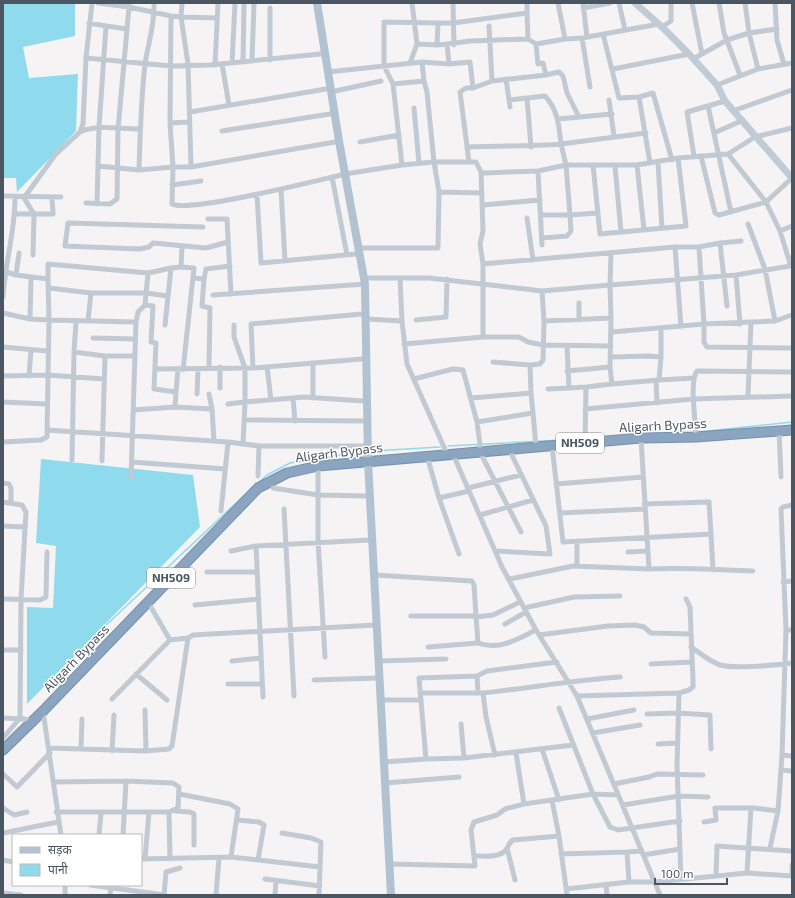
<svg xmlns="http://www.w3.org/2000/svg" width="795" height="898" font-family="'Exo 2','Noto Sans Devanagari',sans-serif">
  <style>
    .water { fill: #90daee }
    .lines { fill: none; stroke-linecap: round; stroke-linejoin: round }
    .stream { stroke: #90daee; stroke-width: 1.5 }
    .highway-casing { stroke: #7690ad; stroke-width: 11 }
    .street { stroke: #c1cad2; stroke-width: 5 }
    .secondary { stroke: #c1cbd6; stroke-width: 7 }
    .primary { stroke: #b3c2d1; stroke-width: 8 }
    .highway { stroke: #8ba5c1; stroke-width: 9 }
    .labels { text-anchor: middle; stroke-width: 3; stroke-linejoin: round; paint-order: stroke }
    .shield { fill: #fff; stroke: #808990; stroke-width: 1 }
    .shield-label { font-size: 12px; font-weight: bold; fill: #4a5661 }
    .street-label { font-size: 13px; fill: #4a5661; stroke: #fff }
  </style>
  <rect width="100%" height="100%" fill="#f5f3f3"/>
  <path class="water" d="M3 3H75V36L23 47 29 78 78 74 76 131 17 192 16 178H3Z
    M41 459 193 475 200 527 27 704V607L53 608 56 546 36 543Z"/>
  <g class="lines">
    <path class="stream" d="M689 433 792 422
      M448 446 581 439
      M373 451 440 447
      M257 484 267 475 290 463 360 452
      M70 659 252 488"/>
    <g class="highway-casing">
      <path id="highway" d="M3 750 43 711 258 488 287 473 318 466 641 438 696 437 792 430"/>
    </g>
    <path class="street" d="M129 3V7L171 16 181 17 188 64 191 167
      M182 3 181 17 217 18
      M453 3 454 45
      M583 3 587 37
      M619 3 625 30
      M692 3 702 54 693 59
      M719 3 724 33 740 75
      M745 3 749 33 777 29
      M775 3 777 40 784 64
      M270 8V60
      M583 8 610 3
      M527 13 528 39
      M89 23 106 26
      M438 23H453L527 13V3
      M489 26 492 81
      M662 27 671 21V3
      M603 34 619 98 639 97 653 93 672 160
      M565 39 582 38
      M417 44 437 45
      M447 44 470 41 528 39 536 44
      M702 54 727 40 749 33 758 69
      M86 58 171 66 210 65 320 54
      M252 61 254 3
      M243 62 244 5
      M232 63 235 3
      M410 63 417 44 412 3
      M222 64 229 105
      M215 65 218 3
      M613 69 689 54
      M328 72 422 62 449 64 470 62 473 88
      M546 75 559 72 563 76 567 93 579 117
      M506 79 510 107
      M393 84 384 66V22L438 23 437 45 447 44 449 64
      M717 85 758 69 792 63
      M590 87 582 38 659 24
      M331 92 381 81
      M639 97 650 163
      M527 98 531 147
      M509 100 545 96C558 110 559 126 561 144L646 133
      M609 100 614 136
      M708 106 731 212
      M414 108 419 163
      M733 111 792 90
      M190 112 326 89
      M558 119 612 114
      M170 123 189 122
      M222 131 330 114
      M80 132C98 124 120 129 139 129
      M714 133 741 121
      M335 142 191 167H173L172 204C189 213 315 181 341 175
      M360 142 399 135
      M467 147C499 145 530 147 561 144L566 165 570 215 598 213
      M728 154 766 202 780 231 789 260
      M694 156 687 112 725 101
      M701 156 715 213 719 215 766 202 792 178
      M469 162 460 92 466 88H473L492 81 546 75 543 63 538 64 536 44 565 39 558 3
      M658 162 662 228
      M402 165 393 84 424 81 422 62
      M593 165 600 234 686 226 678 158
      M637 165 644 230
      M98 166 139 170C140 135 141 99 145 64 148 44 155 24 154 3
      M615 166 621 232
      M139 170 173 167 170 123 171 16
      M538 171 542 245
      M481 172 483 231 480 244 483 264
      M345 174 402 165 434 162H476L481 172 484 173 538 171 566 165H637L678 158 728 154 755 137 792 128
      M332 177 347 255
      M172 185 201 181
      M281 189 285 261
      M439 192 482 193
      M257 195 261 263 356 254
      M3 196 61 197
      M86 203 110 204 117 199 118 129 129 7 98 3
      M97 204 99 127 106 26 127 29
      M483 205 540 200
      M15 214H53L52 197
      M541 215H570L571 231 567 236 542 238
      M527 218 533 260
      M208 219H227L231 294
      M748 224 765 269 775 321
      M203 227 68 223 65 246 140 249 149 247 153 243 206 248 228 242
      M780 231 792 226
      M720 243 741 241
      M182 246 181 267 194 268 183 370
      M675 247 681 327
      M699 247 704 324 751 322 748 396
      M359 248H438L439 192 434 162 427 92 424 81
      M19 253 16 275 48 279 49 320 136 322
      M33 255 34 214 24 198 55 155 80 132 83 124 86 58 92 3
      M3 271 16 275
      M148 273 171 268
      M736 275 740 324
      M193 278 204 279 202 306 210 308 209 368
      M364 278H429L542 291 610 285 611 253
      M400 278 402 321
      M48 279V264L148 273 145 305 138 312 136 322 131 478
      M204 279 206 269 230 266
      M49 288 91 293H146L168 296
      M213 295 365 284
      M3 297C5 264 15 231 15 198
      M145 305 153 306 151 342 156 343 154 389 176 392 178 369
      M3 313 30 319 49 320 47 437 41 440 3 442
      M611 318 610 367 612 384 659 380
      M30 319 31 278
      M367 319 402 321 407 364 447 454
      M416 320 446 317 447 279
      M579 320V303
      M88 321 91 293
      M544 321 611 318 610 285 736 275 790 266 789 260 792 258
      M751 322 775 321 792 315
      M165 325 171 268 181 267
      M661 329V357L659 380 694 378
      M612 332 704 324V342L707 347 792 348
      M483 337H519L528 342 543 345 611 346
      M93 338 135 339
      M404 344 483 337V264L675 247H699L720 243 727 306
      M567 346 569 388 586 387
      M3 347 47 351
      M74 352 105 356H135
      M611 357 649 356 661 357
      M493 362 530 365 531 393
      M313 363V398
      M530 365 540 364 543 360 544 321 542 291
      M267 367 271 400
      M253 368 251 324 362 314
      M155 369 253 368 362 359
      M567 371 610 367
      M3 376 47 375 104 379
      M29 376 31 350
      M414 379 453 369 463 370 477 422 481 452
      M656 380 657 403
      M220 388V367
      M548 389 569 388
      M197 394 198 370
      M209 394 212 409
      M293 398 304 397 363 401
      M471 398 531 393 533 413
      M3 402 47 404
      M228 404 245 402V368L234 337V325
      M175 407 176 392
      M585 409 693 399 792 396
      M134 410 175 407 212 409 214 441
      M245 420 364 421
      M477 422 533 413 536 447
      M47 430 228 442 259 446H364
      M779 431 781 477
      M696 437C696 423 689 381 697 371L792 372
      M641 438 649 569C684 567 718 570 753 571
      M585 443 586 387 612 384
      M243 444 245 402 293 398 295 421
      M552 446 563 542 711 534 709 502 644 504
      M480 452 521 532
      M453 454 502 567 536 630 577 696 660 895
      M427 456 439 498 459 554
      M72 460 74 352 76 322
      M102 461 105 356
      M132 462 225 469
      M318 466V541L325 657
      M258 476 259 446
      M3 483 9 484 11 488V502
      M556 484 643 477
      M273 488 318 495 366 496
      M468 488 521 475
      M439 498 469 491
      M3 502 22 505 26 512 21 599 20 718 3 738
      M284 509 294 696
      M221 511 228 442
      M560 513 645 509
      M480 515 533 500
      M3 526 25 527
      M711 534 713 570
      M256 546 263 697
      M231 551 256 546 369 540
      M495 551 550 554 546 526 509 449
      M628 552 647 551
      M577 566V541
      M207 572H256
      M375 575 472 581 474 585 476 616H411
      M510 579 573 566 649 569
      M783 582 792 581
      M3 599 40 600 46 597 47 552
      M195 605 259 599
      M524 608 574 597 620 596
      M476 616 478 643C499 651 517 639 536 630
      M476 617 493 615 520 602
      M505 624 526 612
      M786 630H792
      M539 635 608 626 635 625 644 627 651 633 690 634
      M170 640 188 638
      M428 647 478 643
      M691 647C700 653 709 661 720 665 736 669 775 665 792 663
      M3 650H21
      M232 661 261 658
      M378 661 446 659
      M651 664 691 662
      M136 674 167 700
      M477 676 478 692
      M314 680 379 678
      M228 684H262
      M420 693H483
      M679 693 677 765 681 879
      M577 696 679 693 689 690 693 687V680L690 607 686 599
      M112 699 170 640 148 602
      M381 700H421
      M559 708 593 794 610 827 618 830 680 821
      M145 710 146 751
      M43 711 61 835
      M647 714 677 713 710 715 711 749
      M3 718 25 719 32 722
      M587 719 634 710
      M461 724 464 758
      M593 733 640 725
      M658 744 677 743
      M49 748 146 751 169 749 172 746 188 638 193 635 376 625
      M81 749 82 719
      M542 749 559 800
      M112 751 114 715
      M516 753 524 804
      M495 755 486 717 483 693C529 688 575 680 620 677
      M782 755 792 756
      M426 759 419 678 477 676 487 671 557 662
      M384 762 426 759 464 758 573 745
      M781 770 792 771
      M3 774 17 787 50 753
      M55 782 126 781 173 783 179 787 178 808 169 812H56
      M385 783 459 777
      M614 784 649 777 657 774 703 775
      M179 794 230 804 238 809 231 857
      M623 805 679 796 708 797
      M3 808 14 815 27 812
      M176 811 190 812 194 814V845
      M169 812 170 859
      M237 820 259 822 264 825 258 860
      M704 822 716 820 715 808H754L778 811
      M3 833 58 822
      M282 833 311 838 321 842 320 867
      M99 835 101 813
      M123 835 126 781
      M559 836 567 895
      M507 848 515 880
      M770 848 778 811 782 755 786 630 781 509 783 507 792 505
      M627 852 642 851
      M561 854 627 852 629 882
      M643 855 680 849
      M475 856C484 856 499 858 506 850 509 846 508 843 513 840L559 836 552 800
      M141 859 231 857 320 867 319 895
      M145 859 149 812
      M3 860 13 862
      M390 864 475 866 471 830 474 822 497 815 505 809 524 804 593 794 618 795
      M747 873 751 808
      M716 875 717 846 792 851
      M792 876V865
      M265 879 320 886
      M606 884 607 895
      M90 885 165 895
      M566 889 629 882H655L747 873 792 876
      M3 893 21 895
      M65 895V885
      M110 895 111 888
      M164 895 166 872 180 868
      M216 895 219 858
      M275 895 276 881"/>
    <path class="secondary" d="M635 3 662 27 689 54 717 85 725 101 792 178"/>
    <path class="primary" d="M317 3 339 141 365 284 368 461 391 895"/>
    <use href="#highway" class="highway"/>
  </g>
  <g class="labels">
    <g class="shield">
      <rect x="556" y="433" width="48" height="20" rx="3"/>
      <rect x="147" y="568" width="48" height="20" rx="3"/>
    </g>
    <g class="shield-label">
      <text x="580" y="447">NH509</text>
      <text x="171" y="582">NH509</text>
    </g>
    <g class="street-label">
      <text transform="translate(663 425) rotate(-3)" y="5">Aligarh Bypass</text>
      <text transform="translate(339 452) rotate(-7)" y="5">Aligarh Bypass</text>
      <text transform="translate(76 658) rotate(-46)" y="5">Aligarh Bypass</text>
    </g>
  </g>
  <rect width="795" height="898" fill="none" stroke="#4a5661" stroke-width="8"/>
  <rect x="12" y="834" width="130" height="52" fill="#ffffff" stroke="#b7bbc0"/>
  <rect x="20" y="847" width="20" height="6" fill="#b3c2d1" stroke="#b7bbc0"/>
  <text x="48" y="854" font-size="12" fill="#4a5661">सड़क</text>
  <rect x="20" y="864" width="20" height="12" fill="#90daee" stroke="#b7bbc0"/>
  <text x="48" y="874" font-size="12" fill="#4a5661">पानी</text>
  <path d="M655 878v6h72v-6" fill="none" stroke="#4a5661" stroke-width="2"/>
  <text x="661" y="878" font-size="12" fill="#4a5661" stroke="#ffffff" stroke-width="3" paint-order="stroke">100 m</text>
</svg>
